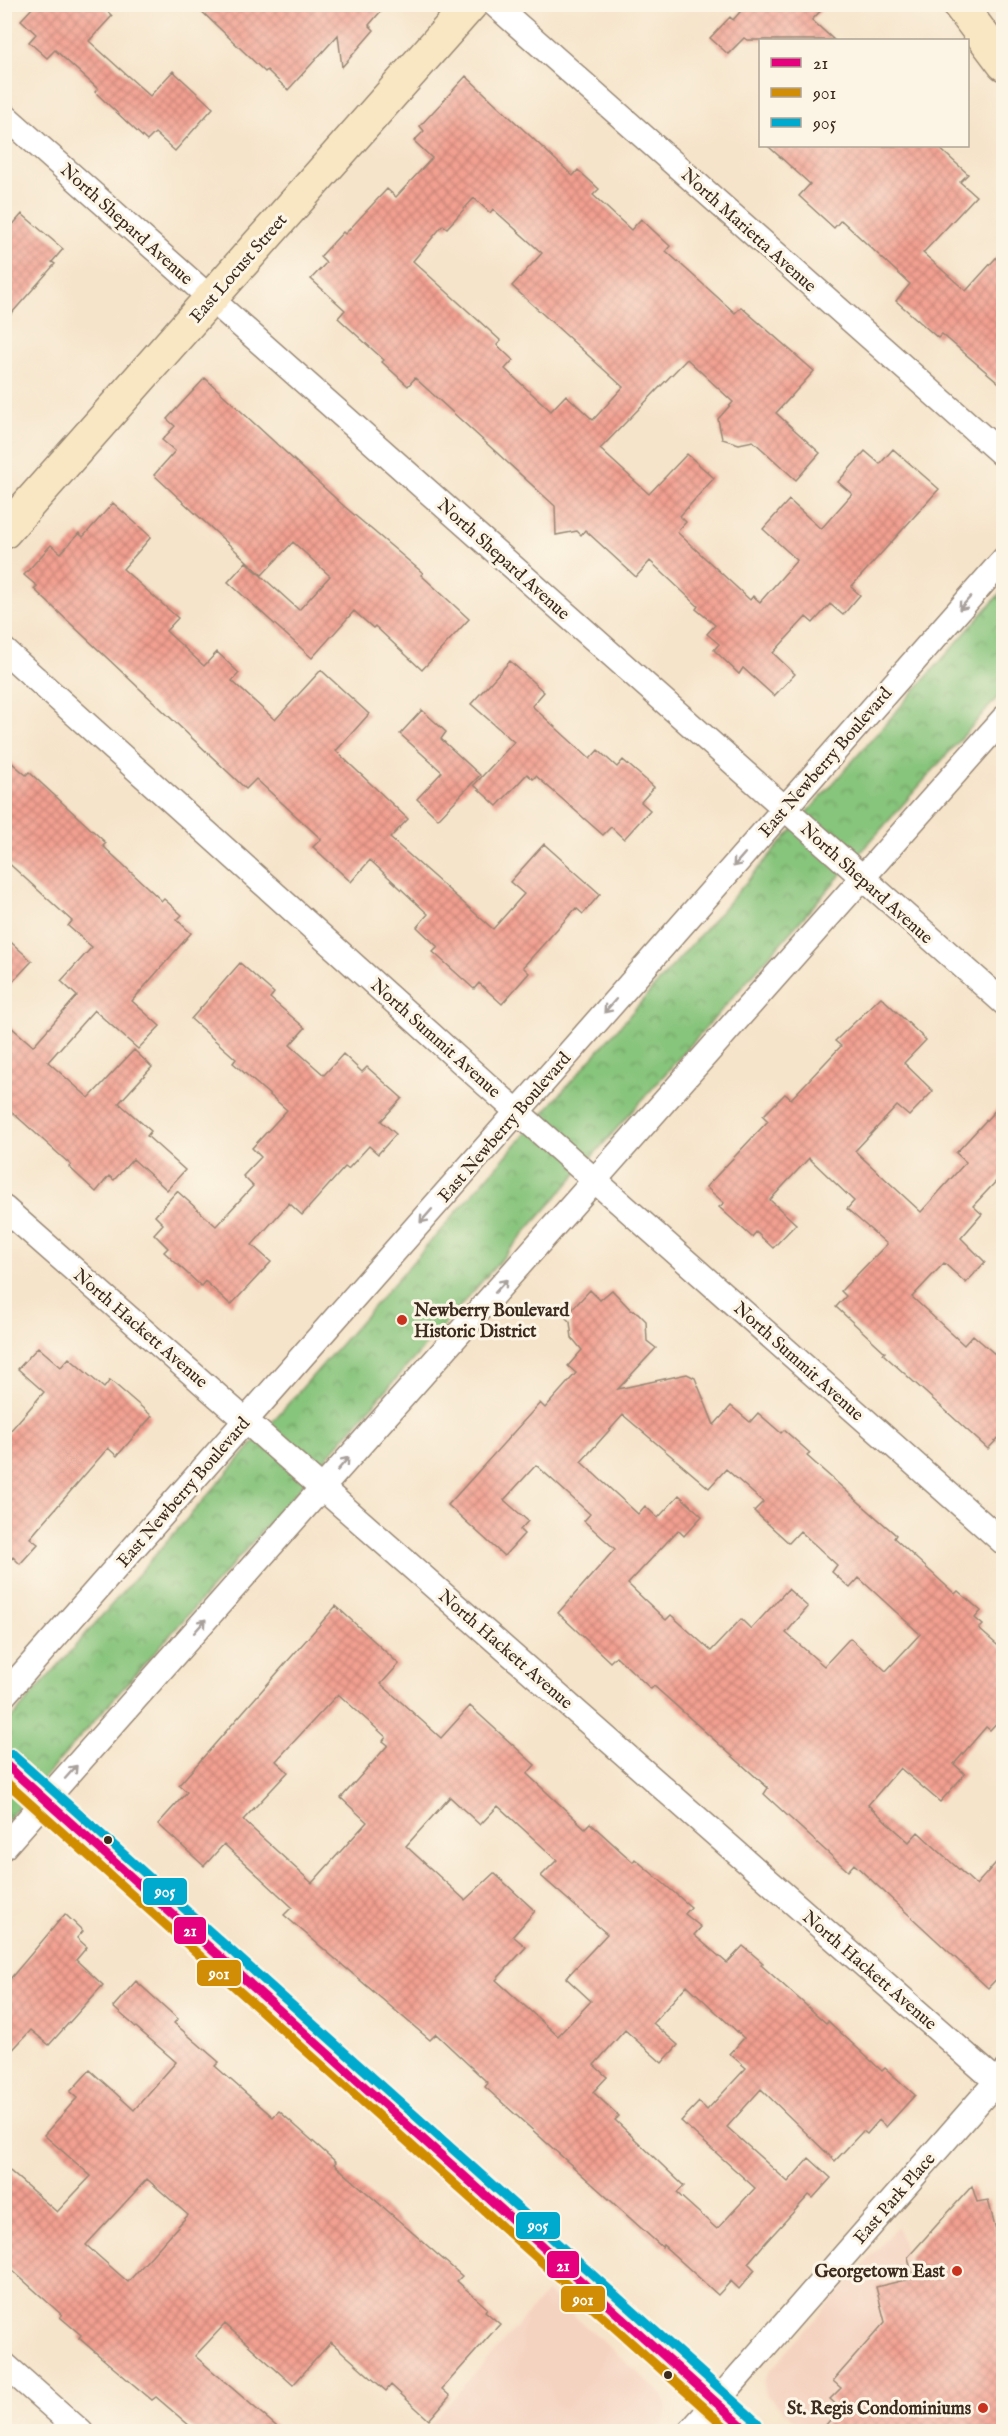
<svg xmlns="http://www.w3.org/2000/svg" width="1008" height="2436" font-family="'IM FELL English',serif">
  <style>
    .built { fill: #f5d3c1 }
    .park { fill: url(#park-crowns); stroke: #61774c; stroke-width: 1.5 }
    .building { fill: url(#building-cross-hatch); fill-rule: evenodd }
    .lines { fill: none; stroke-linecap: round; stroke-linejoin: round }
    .minor-casing { stroke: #988774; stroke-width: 27 }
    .tertiary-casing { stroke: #988774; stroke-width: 34 }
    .secondary-casing { stroke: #988774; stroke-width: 36 }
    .minor { stroke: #fff; stroke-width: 24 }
    .tertiary { stroke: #fff; stroke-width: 32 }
    .secondary { stroke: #f9e7c3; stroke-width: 33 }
    .bus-1-casing { stroke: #fcf5e5; stroke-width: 14 }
    .bus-2-casing { stroke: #fcf5e5; stroke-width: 14 }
    .bus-3-casing { stroke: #fcf5e5; stroke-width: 14 }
    .bus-1 { stroke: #e5007d; stroke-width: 9 }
    .bus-2 { stroke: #d18d06; stroke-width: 9 }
    .bus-3 { stroke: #00a9ce; stroke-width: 9 }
    .oneway { stroke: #a79f9a }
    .poi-dot { fill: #c8321e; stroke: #fcf5e5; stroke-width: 2 }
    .bus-dot { fill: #3b2a1e; stroke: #fcf5e5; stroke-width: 2 }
    .labels { text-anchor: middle; stroke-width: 6; stroke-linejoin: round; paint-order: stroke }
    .street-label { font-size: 18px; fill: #3b2a1e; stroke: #fcf5e5 }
    .poi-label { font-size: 18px; font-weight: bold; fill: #3b2a1e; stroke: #fcf5e5; text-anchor: end }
    .line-badge { stroke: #fcf5e5; stroke-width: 2 }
    .badge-label { font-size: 16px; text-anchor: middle; font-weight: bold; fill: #fff }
  </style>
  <defs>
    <pattern id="park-crowns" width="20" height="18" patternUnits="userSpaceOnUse" patternTransform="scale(1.5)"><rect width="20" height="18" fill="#87c47b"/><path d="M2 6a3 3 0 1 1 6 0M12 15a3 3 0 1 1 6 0" fill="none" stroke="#709f64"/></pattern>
    <pattern id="building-cross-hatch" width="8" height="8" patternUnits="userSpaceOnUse" patternTransform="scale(1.5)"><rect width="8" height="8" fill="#f3a091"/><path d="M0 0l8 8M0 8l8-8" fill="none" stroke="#c68376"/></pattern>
  </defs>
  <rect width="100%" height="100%" fill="#fcf5e5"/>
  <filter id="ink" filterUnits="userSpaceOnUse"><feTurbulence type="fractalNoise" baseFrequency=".0167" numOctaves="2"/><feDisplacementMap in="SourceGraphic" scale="12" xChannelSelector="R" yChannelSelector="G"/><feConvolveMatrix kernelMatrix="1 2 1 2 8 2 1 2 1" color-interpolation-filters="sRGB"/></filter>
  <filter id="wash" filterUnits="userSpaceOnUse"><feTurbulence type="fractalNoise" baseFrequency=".008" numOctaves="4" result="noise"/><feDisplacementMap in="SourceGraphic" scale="24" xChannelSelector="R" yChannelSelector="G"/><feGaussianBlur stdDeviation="1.35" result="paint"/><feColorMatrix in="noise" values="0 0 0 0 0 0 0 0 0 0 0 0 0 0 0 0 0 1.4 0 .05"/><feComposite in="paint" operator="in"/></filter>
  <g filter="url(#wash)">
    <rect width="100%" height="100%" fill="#f6e4ca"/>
    <path class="built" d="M898 2226 937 2376 969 2431H805L766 2395 764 2382 769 2372Z
      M547 2292 663 2395 668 2410 662 2426 657 2432 430 2431 427 2428Z"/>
    <path class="park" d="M1003 590V691L5 1822V1726Z"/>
    <g id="blocks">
      <path class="building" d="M36 4H100L112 16 89 41 150 96 173 71 213 108 175 151 155 133 147 141 95 92 98 89 55 50 47 58 29 42 36 34 21 20Z
        M194 4H387L369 25 374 30 342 67 338 35 288 90 267 70 265 72Z
        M747 4H827L812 20 834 40H747L744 38 728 54 710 38 730 17 733 20Z
        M466 76 573 176 578 170 599 189 593 195 631 230 641 219 670 246 666 251 735 313 741 307 814 371 776 413 820 453 796 480 753 441 739 444 722 439 718 419 733 402 687 359 600 449 649 494 687 454 714 478 680 516 686 522 677 532 750 600 753 596 760 602 797 560 763 529 789 500 821 529 852 494 838 482 865 451 880 464 893 449 939 489 851 587 860 595 843 615 830 604 813 623 806 617 773 653 795 674 774 696 743 668 739 674 714 650 719 644 707 634 715 625 696 609 698 606 650 561 636 577 585 530 581 535 577 531 556 535 555 506 415 378 408 386 382 362 384 360 338 318 345 310 311 279 326 263 320 257 343 232 345 234 387 189 396 197 432 158 414 141 424 131 420 126ZM474 198 490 213 493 209 542 253 512 286 623 387 593 420 566 395 551 411 505 369 513 360 497 345 501 341 413 261 443 225 447 228Z
        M768 146H937L968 174 960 182 976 196 923 253 966 291 1004 249V387L942 334 938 338 896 301 910 284 841 220 834 228 799 196 810 184Z
        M22 214 63 249 52 262 55 264 4 322V235Z
        M205 378 345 507 423 573 421 575 469 619 422 670 375 626 373 628 354 611 312 658 228 582 246 562 299 610 330 576 293 542 262 575 154 475 175 451 162 440 175 426 167 419Z
        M113 503 151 537 123 569 178 618 166 631 204 666 217 652 239 673 232 681 275 720 321 670 369 714 336 751 408 819 390 838 493 929 524 894 510 882 544 844 600 894 583 914 576 908 523 967 529 973 502 1004 479 983 474 989 433 952 438 947 417 927 428 914 370 860 351 882 313 847 321 839 256 779 246 789 34 589 37 586 24 575 51 545 61 553 79 533 83 537Z
        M510 661 544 692 532 706 590 759 598 750 617 767 623 760 654 787 641 802 650 810 624 839 611 827 603 835 536 776 533 779 527 774 497 806 474 785 514 742 471 704Z
        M422 710 446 732 441 739 480 775 438 819 417 799 442 772 400 734Z
        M4 756 26 775 29 772 106 843 103 846 162 901 164 899 182 915 177 920 191 933 132 1001 160 1026 138 1049 94 1010 48 1062 89 1098 134 1050 152 1067 119 1103 151 1131 147 1136 185 1170 167 1190 133 1159 114 1180 109 1176 96 1192 69 1167 71 1165 4 1105V1021L33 1046 77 996 61 981 92 947 68 926 72 921 4 859Z
        M4 936 32 961 4 991Z
        M240 963 274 993 270 998 305 1028 290 1045 324 1075 343 1054 362 1072 367 1067 402 1098 381 1121 396 1134 378 1154 369 1146 348 1169 345 1167 302 1215 289 1203 252 1245 271 1262 231 1305 205 1281 201 1286 164 1252 168 1248 154 1234 163 1224 155 1216 177 1191 216 1226 253 1186 243 1176 261 1157 252 1148 287 1110 233 1063 236 1059 191 1019Z
        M881 997 926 1040 904 1063 933 1091 909 1116 897 1106 855 1151 921 1212 966 1162 956 1153 1004 1101V1173L973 1206 982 1214 961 1238 985 1262 966 1283 944 1263 912 1297 964 1345 973 1335 1004 1362V1432L988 1449 883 1354 885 1352 836 1307 846 1296 841 1291 887 1244 847 1209 854 1201 809 1158 770 1200 796 1224 773 1248 756 1232 752 1237 719 1207 724 1203 706 1187 768 1121 763 1116 785 1094 791 1099 841 1046 835 1041Z
        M590 1290 600 1300 612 1290 631 1310 638 1313 646 1321 647 1341 656 1348 618 1389 687 1374 695 1378 714 1425 731 1406 750 1422 758 1413 781 1433 784 1430 810 1453 807 1456 896 1535 894 1538 955 1594 958 1591 981 1611 975 1618 983 1625 979 1629 1004 1651V1715L990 1730 986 1727 954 1764 965 1774 940 1802 900 1768 868 1805 909 1842 918 1832 976 1885 1004 1854V1971L988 1988 854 1864 848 1871 815 1841 764 1794 768 1788 654 1686 651 1689 616 1656 610 1662 558 1613 615 1549 584 1521 590 1514 536 1465 504 1500 528 1521 520 1530 524 1534 504 1556 448 1505 540 1403 545 1408 576 1373 568 1366 582 1350 572 1338 570 1322 565 1317ZM623 1415 709 1488 726 1469 763 1502 754 1511 789 1543 800 1531 837 1565 832 1572 850 1588 859 1578 920 1634 886 1671 850 1638 824 1666 786 1633 808 1607 788 1589 751 1629 741 1619 711 1651 671 1615 666 1620 628 1584 678 1530 684 1536 702 1516 679 1495 658 1518 645 1506 638 1514 581 1462Z
        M38 1347 61 1367 69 1358 104 1388 110 1380 152 1416 117 1456 108 1448 30 1538 38 1544 20 1564 13 1557 4 1567V1438L44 1392 18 1369Z
        M336 1606 399 1664 381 1684 441 1738 470 1706 535 1765 527 1774 585 1828 590 1823 633 1862 635 1859 691 1907 685 1914 701 1927 694 1935 727 1963 743 1946 763 1963 761 1965 826 2023 828 2021 882 2071 885 2068 915 2095 886 2127 879 2120 867 2134 863 2131 835 2161 761 2089 727 2127 788 2182 809 2158 831 2178 813 2198 809 2195 766 2242 748 2263 755 2270 739 2289 731 2281 718 2295 663 2245 662 2247 485 2087 488 2083 436 2034 430 2040 284 1915 292 1907 224 1844 204 1866 158 1824 187 1792 179 1785ZM338 1694 386 1737 383 1741 388 1745 341 1798 367 1822 312 1883 243 1820 288 1772 276 1761ZM450 1797 480 1825 498 1806 557 1860 541 1876 607 1934 566 1978 591 2001 558 2036 496 1980 526 1947 513 1936 535 1911 494 1873 465 1900 406 1846ZM687 1985 744 2038 730 2054 746 2068 707 2110 699 2102 681 2121 755 2188 717 2229 677 2193 684 2186 615 2120 619 2116 593 2092 607 2077 594 2065 625 2030 662 2063 678 2045 653 2023Z
        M65 1914 83 1931 77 1938 87 1947 76 1960 103 1985 49 2045 31 2030 4 2059V1986Z
        M136 1981 178 2019 174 2023 219 2062 215 2066 273 2117 279 2111 336 2162 334 2164 462 2276 457 2281 487 2308 485 2311 500 2324 442 2389 450 2396 429 2420 391 2385 386 2391 331 2342 293 2385 225 2324 195 2356 283 2432H197L156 2397 152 2400 109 2364 79 2338 81 2335 60 2317 62 2315 4 2263V2166L57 2212 91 2176 44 2135 77 2098 70 2092 90 2070 134 2110 176 2062 113 2007ZM147 2179 188 2215 128 2282 86 2245Z
        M972 2186 977 2202 988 2200 1004 2259V2432H820L840 2408 830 2399 841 2388 833 2381 885 2322 876 2287 913 2278 908 2257Z"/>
    </g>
  </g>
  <g filter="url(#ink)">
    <use href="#blocks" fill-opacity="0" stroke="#988774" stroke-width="1.5"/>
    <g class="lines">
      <g class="minor-casing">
        <path id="minor" d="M494 4 1004 456
          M4 115 1004 1003
          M4 650 487 1085 1004 1543
          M4 1208 996 2081 1004 2093
          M4 1695 1004 559
          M4 1847 1004 718
          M4 2364 81 2432
          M690 2432 1004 2073"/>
      </g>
      <g class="tertiary-casing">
        <path id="tertiary" d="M4 1763 750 2432"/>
      </g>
      <g class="secondary-casing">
        <path id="secondary" d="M959 4 1004 64
          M4 532 471 4"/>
      </g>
      <use href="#minor" class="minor"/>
      <use href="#tertiary" class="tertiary"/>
      <use href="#secondary" class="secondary"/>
      <g class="bus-1-casing">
        <path id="bus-1" d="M4 1763 749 2432"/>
      </g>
      <g class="bus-2-casing">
        <path id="bus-2" d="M4 1780 731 2432"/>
      </g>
      <g class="bus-3-casing">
        <path id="bus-3" d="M12 1754 758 2423"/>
      </g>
      <use href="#bus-1" class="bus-1"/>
      <use href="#bus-2" class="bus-2"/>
      <use href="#bus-3" class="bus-3"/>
    </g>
    <defs><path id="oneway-shaft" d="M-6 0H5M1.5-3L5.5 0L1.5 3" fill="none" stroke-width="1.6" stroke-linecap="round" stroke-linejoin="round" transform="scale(1.5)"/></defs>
    <g class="oneway">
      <use href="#oneway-shaft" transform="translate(965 603) rotate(131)"/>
      <use href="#oneway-shaft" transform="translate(739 860) rotate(131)"/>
      <use href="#oneway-shaft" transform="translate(610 1006) rotate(131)"/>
      <use href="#oneway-shaft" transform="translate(426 1216) rotate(131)"/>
      <use href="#oneway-shaft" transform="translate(501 1286) rotate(-48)"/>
      <use href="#oneway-shaft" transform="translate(343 1464) rotate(-49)"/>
      <use href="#oneway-shaft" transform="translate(200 1626) rotate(-49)"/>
      <use href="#oneway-shaft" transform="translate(71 1772) rotate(-48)"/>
    </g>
  </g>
  <g class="poi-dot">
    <circle cx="402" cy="1320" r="6"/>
    <circle cx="957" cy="2271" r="6"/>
    <circle cx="983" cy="2408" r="6"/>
  </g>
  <g class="bus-dot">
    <circle cx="108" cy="1840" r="5"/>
    <circle cx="668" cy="2375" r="5"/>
  </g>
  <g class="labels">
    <g class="street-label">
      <text transform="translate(127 224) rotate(42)" y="6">North Shepard Avenue</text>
      <text transform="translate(749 230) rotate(42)" y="6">North Marietta Avenue</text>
      <text transform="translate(238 268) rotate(-49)" y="6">East Locust Street</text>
      <text transform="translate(504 559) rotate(42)" y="6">North Shepard Avenue</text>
      <text transform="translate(825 762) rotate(-49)" y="6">East Newberry Boulevard</text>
      <text transform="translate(867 883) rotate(42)" y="6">North Shepard Avenue</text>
      <text transform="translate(436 1038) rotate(42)" y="6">North Summit Avenue</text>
      <text transform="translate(504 1127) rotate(-49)" y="6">East Newberry Boulevard</text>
      <text transform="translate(141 1328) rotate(41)" y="6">North Hackett Avenue</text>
      <text transform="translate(799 1361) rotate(42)" y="6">North Summit Avenue</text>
      <text transform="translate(183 1492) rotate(-49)" y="6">East Newberry Boulevard</text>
      <text transform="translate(506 1649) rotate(41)" y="6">North Hackett Avenue</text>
      <text transform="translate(870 1970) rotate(41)" y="6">North Hackett Avenue</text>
      <text transform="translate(894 2198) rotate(-49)" y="6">East Park Place</text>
    </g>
    <g class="poi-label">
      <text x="414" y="1316" text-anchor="start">Newberry Boulevard<tspan x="414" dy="21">Historic District</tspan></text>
      <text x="945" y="2277">Georgetown East</text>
      <text x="971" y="2414">St. Regis Condominiums</text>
    </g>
  </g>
  <g class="line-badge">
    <rect x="142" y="1877" width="46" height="29" rx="6" fill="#00a9ce"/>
    <rect x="173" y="1916" width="34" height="29" rx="6" fill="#e5007d"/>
    <rect x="196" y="1959" width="46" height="28" rx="6" fill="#d18d06"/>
    <rect x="515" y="2211" width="46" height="29" rx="6" fill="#00a9ce"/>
    <rect x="546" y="2250" width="34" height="29" rx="6" fill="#e5007d"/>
    <rect x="560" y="2285" width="46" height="28" rx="6" fill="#d18d06"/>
  </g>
  <g class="badge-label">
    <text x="165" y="1897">905</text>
    <text x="190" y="1936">21</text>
    <text x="219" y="1979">901</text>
    <text x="538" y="2231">905</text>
    <text x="563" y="2271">21</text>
    <text x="583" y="2305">901</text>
  </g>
  <rect width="1008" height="2436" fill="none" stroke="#fcf5e5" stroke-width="24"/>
  <rect x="759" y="39" width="210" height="108" fill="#fcf5e5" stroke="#afa495" stroke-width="1.5"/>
  <rect x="771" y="58" width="30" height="9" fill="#e5007d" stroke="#afa495" stroke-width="1.5"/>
  <text x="813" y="69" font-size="18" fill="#3b2a1e">21</text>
  <rect x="771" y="88" width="30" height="9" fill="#d18d06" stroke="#afa495" stroke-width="1.5"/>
  <text x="813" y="99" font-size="18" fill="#3b2a1e">901</text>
  <rect x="771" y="118" width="30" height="9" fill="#00a9ce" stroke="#afa495" stroke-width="1.5"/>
  <text x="813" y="129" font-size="18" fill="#3b2a1e">905</text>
</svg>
